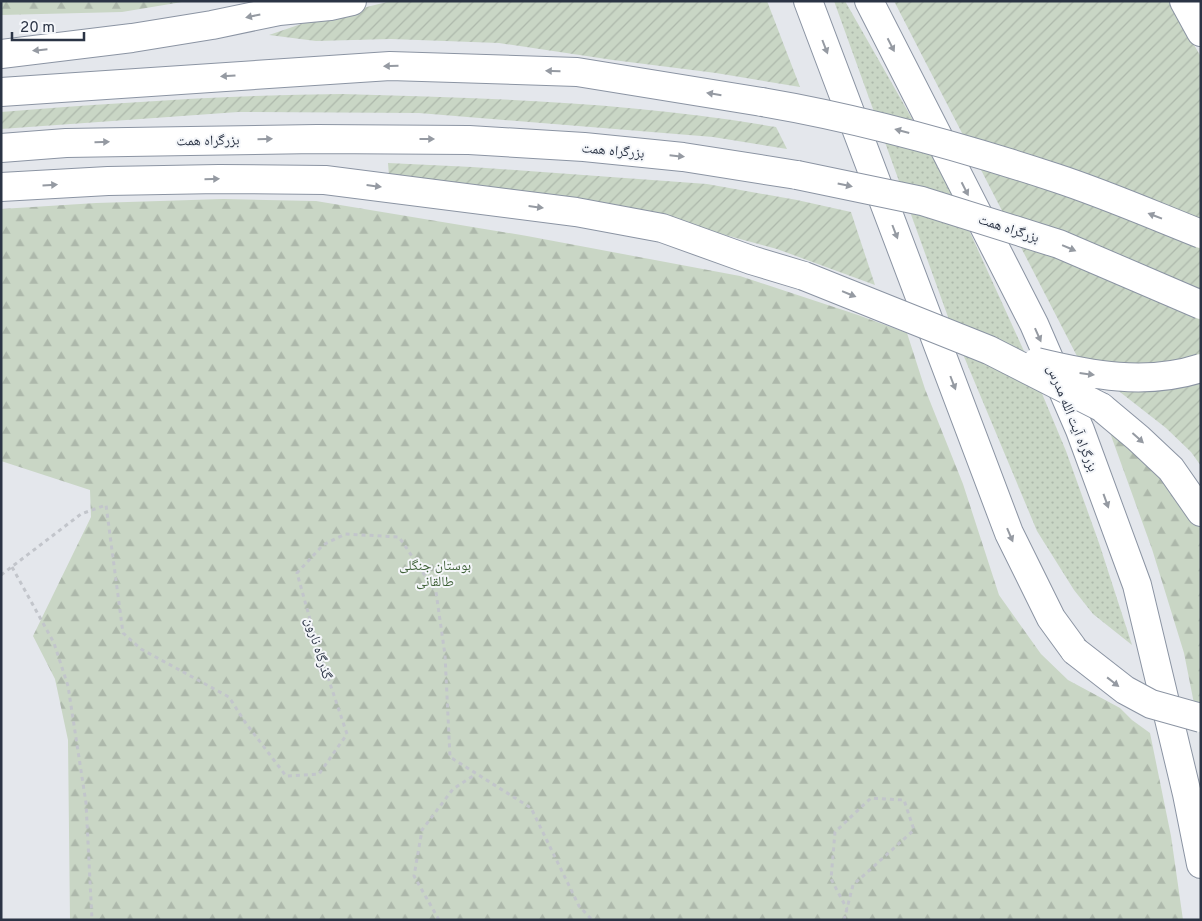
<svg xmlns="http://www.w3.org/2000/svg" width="1202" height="921" font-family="Overpass,'Noto Naskh Arabic',sans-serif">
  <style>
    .grass { fill: url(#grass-dots) }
    .forest { fill: url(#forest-firs) }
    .garden { fill: url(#garden-furrows) }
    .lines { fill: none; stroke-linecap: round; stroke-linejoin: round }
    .highway-casing { stroke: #8b94a3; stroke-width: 30 }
    .path { stroke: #c2c5cb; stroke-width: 3; stroke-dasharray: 4 4; stroke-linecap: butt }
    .highway { stroke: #fff; stroke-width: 28 }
    .highway-bridge-casing { stroke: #8b94a3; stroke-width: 30; stroke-linecap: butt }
    .highway-bridge { stroke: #fff; stroke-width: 28 }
    .oneway { fill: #959aa2 }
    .labels { text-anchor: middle; stroke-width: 4; stroke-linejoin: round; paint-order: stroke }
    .street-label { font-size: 14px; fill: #2b3445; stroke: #f4f6f9 }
    .park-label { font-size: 14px; fill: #3f6138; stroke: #f4f6f9 }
  </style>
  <defs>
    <pattern id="grass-dots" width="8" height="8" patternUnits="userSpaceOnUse" patternTransform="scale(1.25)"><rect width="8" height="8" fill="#c9d6c5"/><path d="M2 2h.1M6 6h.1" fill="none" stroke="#adb8ab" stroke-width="1.8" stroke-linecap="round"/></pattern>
    <pattern id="forest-firs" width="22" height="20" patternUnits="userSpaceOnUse" patternTransform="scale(1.25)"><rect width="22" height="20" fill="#c9d6c5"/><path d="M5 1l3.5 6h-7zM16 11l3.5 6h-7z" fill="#adb8ab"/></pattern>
    <pattern id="garden-furrows" width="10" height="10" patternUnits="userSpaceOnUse" patternTransform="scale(1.25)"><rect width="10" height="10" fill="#c9d6c5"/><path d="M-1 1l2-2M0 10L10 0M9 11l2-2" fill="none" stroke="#adb8ab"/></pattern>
  </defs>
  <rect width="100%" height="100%" fill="#e4e7ec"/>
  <path class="grass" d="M834 1H845L943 173 1028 360 1066 451 1099 543 1132 645 1093 614 1074 590 1037 531 952 328Z"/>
  <path class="forest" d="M1 1H188L122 12 1 15Z
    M223 199 316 201 527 236 740 276 858 315 907 333 925 389 963 484 999 595 1041 654 1068 680 1120 708 1132 720 1150 733 1171 836 1183 920H70L68 740 55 679 33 636 91 517 90 490 1 461V209L96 203Z
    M1109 430 1130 443 1194 514 1201 525V739L1184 653 1152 549Z"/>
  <path class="garden" d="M391 1H767L800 87 716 73 613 60 499 43 391 39 316 41 269 35 310 21Z
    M894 1H1169L1201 57V466L1191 452 1166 428 1079 360Z
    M342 94C487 98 632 102 776 127L787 149 713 137 419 113 238 112 1 129V112C115 103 228 95 342 94Z
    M388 163 472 167 707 184 797 200 851 212 875 285 777 249 703 229 389 176Z"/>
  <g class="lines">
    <g class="highway-casing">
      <path id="highway" d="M808 1 1009 533 1051 618 1075 651
        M869 1 1034 324 1080 430 1137 585 1187 794 1201 864
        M1184 1 1201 32
        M1 54 132 38 212 25 279 11 330 6 352 1
        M1 92 390 66 577 72 762 102
        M1 148 66 143 190 141 317 139 469 140 584 147 683 157 797 175
        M1 187 108 181 219 179 325 180 576 212 662 228 751 260 804 276
        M1101 407 1138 438 1171 469 1201 512"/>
    </g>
    <path class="path" d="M12 567 54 643 68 686 86 803 92 920
      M1 575 81 514 106 505 123 633 141 649 229 697 245 722 286 776 319 774 347 734 318 648 297 573 323 545 345 534 399 537 436 592 445 655 450 757 531 808 579 906 592 920
      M439 920 414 876 422 830 453 789 476 774
      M844 920 853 885 914 830 904 800 871 798 835 832 831 879 847 909"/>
    <use href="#highway" class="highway"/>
    <g class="highway-bridge-casing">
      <path id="highway-bridge" d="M762 102C862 119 959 146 1056 178 1105 194 1153 215 1201 234
        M797 175 922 201 1059 244 1201 305
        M804 276 989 350 1101 407
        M1037 362C1090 375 1146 386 1201 368
        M1075 651 1125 690 1151 704 1201 718"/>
    </g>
    <use href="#highway-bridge" class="highway-bridge"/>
  </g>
  <defs><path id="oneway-solid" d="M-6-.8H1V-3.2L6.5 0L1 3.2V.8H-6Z" transform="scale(1.25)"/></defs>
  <g class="oneway">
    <use href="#oneway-solid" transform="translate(253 16) rotate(168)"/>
    <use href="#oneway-solid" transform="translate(891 45) rotate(63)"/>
    <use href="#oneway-solid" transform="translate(825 47) rotate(69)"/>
    <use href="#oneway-solid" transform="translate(40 50) rotate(174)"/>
    <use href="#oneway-solid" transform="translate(391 66) rotate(179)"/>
    <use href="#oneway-solid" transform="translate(553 71) rotate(-178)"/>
    <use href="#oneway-solid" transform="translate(228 76) rotate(176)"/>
    <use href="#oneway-solid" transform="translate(714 94) rotate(-171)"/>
    <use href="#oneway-solid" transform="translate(902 131) rotate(-165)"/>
    <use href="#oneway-solid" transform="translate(265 139) rotate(-1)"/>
    <use href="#oneway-solid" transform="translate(427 139)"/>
    <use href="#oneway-solid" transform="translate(102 142) rotate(-1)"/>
    <use href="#oneway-solid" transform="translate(677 156) rotate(6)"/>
    <use href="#oneway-solid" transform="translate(212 179) rotate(-1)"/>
    <use href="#oneway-solid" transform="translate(50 185) rotate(-3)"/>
    <use href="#oneway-solid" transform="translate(845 185) rotate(12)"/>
    <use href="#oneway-solid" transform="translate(374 186) rotate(7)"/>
    <use href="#oneway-solid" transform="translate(965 189) rotate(63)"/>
    <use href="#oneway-solid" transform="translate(536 207) rotate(7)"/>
    <use href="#oneway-solid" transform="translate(1155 216) rotate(-159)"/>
    <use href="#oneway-solid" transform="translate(895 232) rotate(69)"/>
    <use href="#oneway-solid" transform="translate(1069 248) rotate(23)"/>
    <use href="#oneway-solid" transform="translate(849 294) rotate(22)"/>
    <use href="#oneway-solid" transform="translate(1038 335) rotate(66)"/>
    <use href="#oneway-solid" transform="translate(1087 374) rotate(7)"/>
    <use href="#oneway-solid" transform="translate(953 383) rotate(69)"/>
    <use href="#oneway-solid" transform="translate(1138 438) rotate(42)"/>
    <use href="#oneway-solid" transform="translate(1106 501) rotate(70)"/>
    <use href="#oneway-solid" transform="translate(1010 535) rotate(67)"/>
    <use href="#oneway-solid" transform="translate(1113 682) rotate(38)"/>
  </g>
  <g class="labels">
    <g class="street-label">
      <text transform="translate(208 140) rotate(-1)" y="5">بزرگراه همت</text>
      <text transform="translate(613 150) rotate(5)" y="5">بزرگراه همت</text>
      <text transform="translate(1009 228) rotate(18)" y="5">بزرگراه همت</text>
      <text transform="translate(1073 418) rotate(68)" y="5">بزرگراه آیت الله مدرس</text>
      <text transform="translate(319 648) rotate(73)" y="5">گذرگاه نارون</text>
    </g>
    <g class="park-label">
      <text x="435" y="570">بوستان جنگلی<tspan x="435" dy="16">طالقانی</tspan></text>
    </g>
  </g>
  <rect width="1202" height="921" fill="none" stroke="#2b3445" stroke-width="5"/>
  <path d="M12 32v8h72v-8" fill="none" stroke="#2b3445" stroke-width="2.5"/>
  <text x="20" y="32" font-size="15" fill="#2b3445" stroke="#f4f6f9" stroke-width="4" paint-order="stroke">20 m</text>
</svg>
